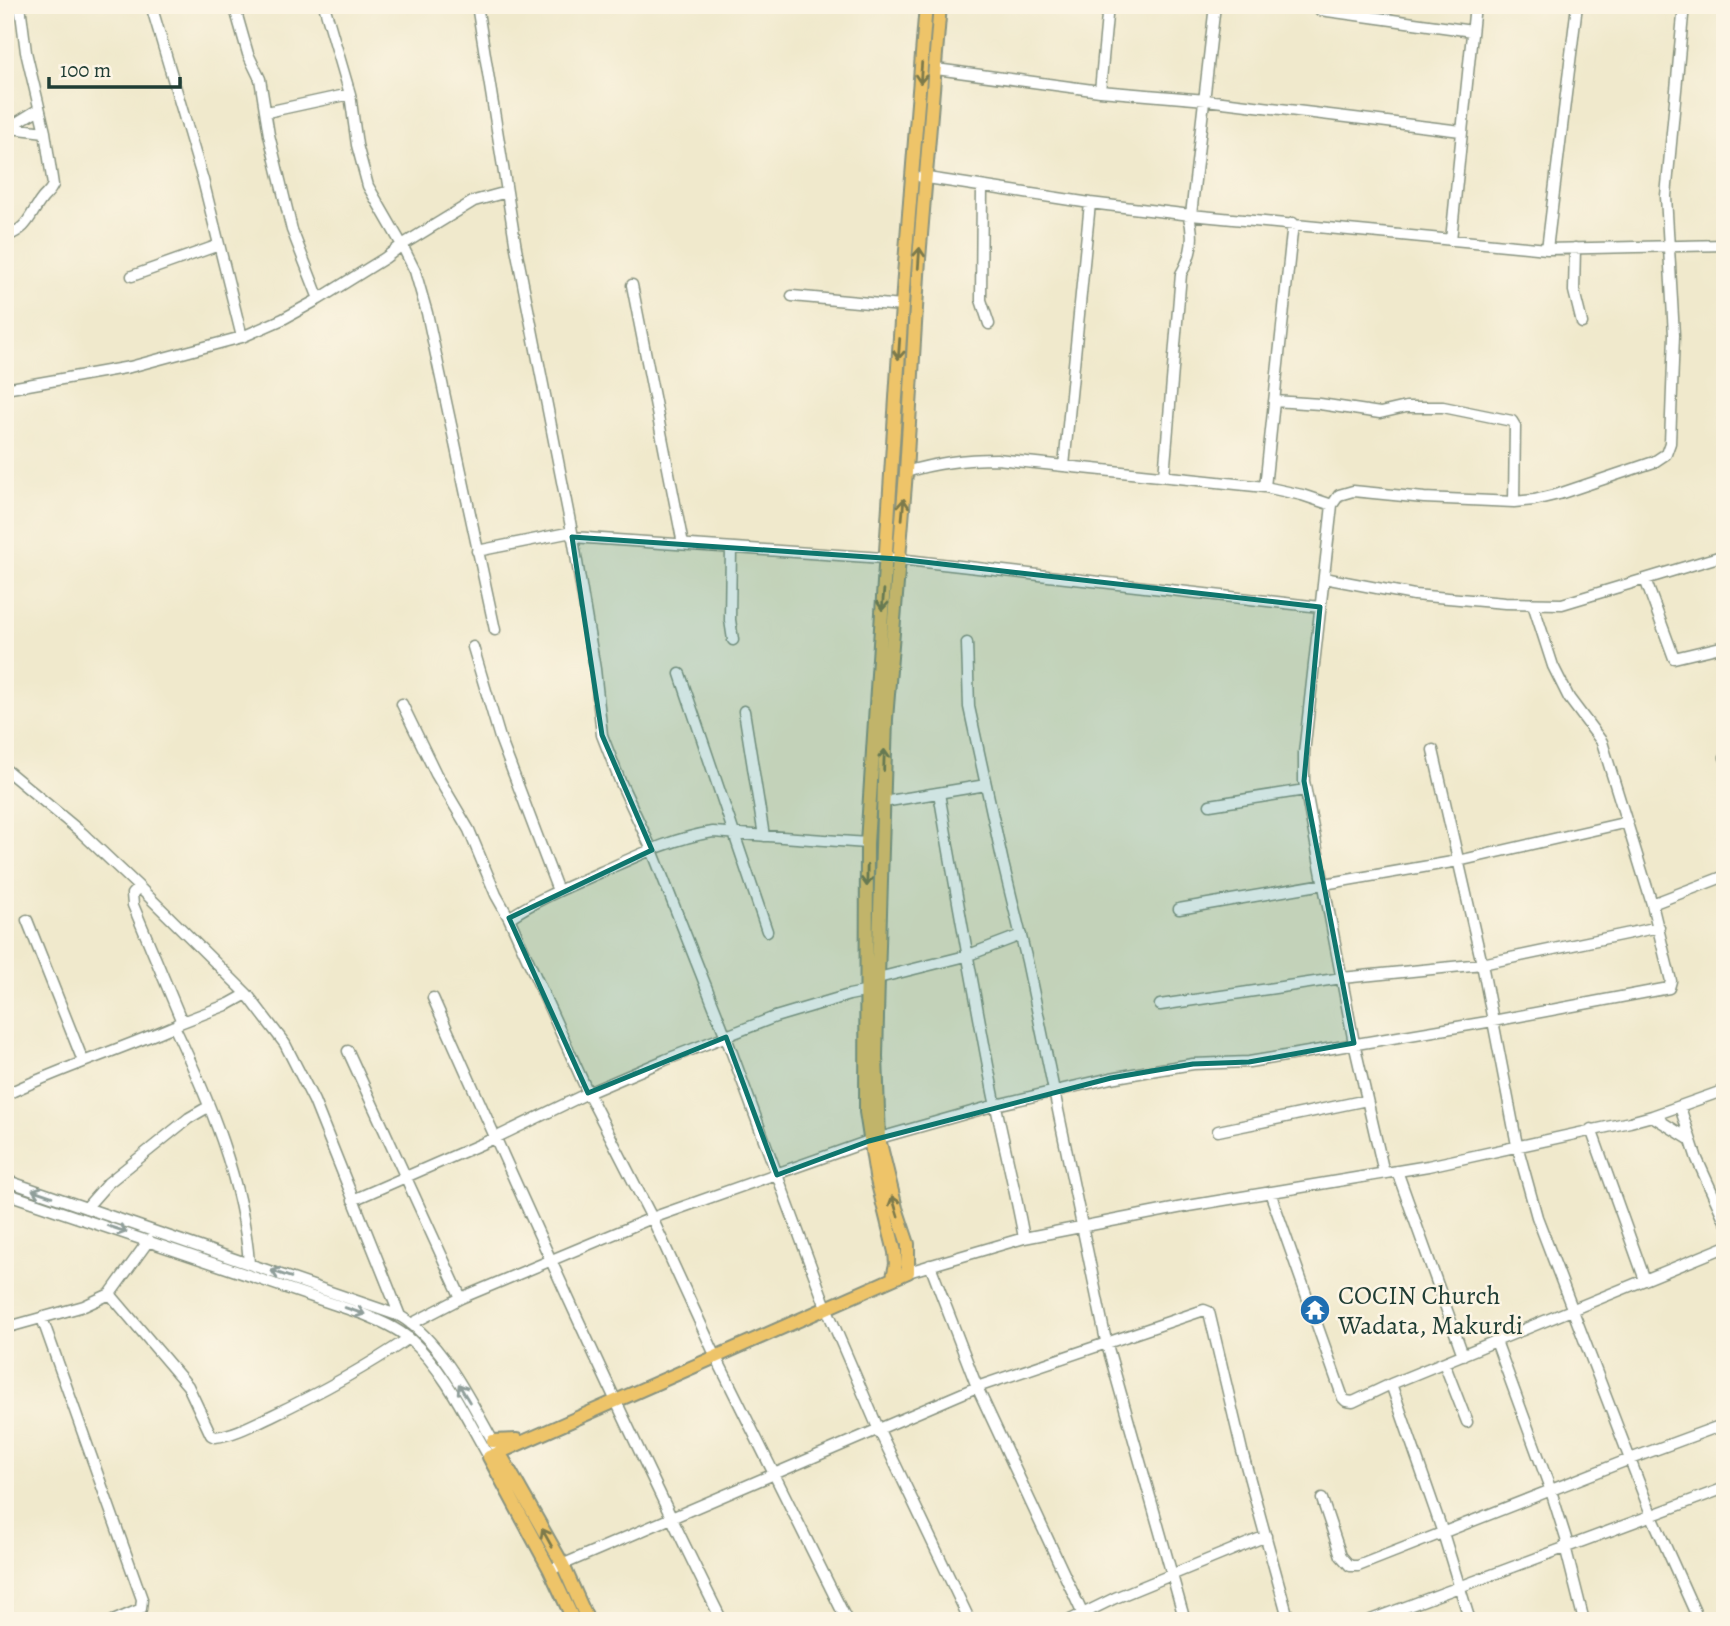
<svg xmlns="http://www.w3.org/2000/svg" width="1730" height="1626" font-family="Alegreya,serif">
  <style>
    .lines { fill: none; stroke-linecap: round; stroke-linejoin: round }
    .minor-casing { stroke: #889380; stroke-width: 13 }
    .major-casing { stroke: #889380; stroke-width: 16 }
    .minor { stroke: #fff; stroke-width: 10 }
    .major { stroke: #eec469; stroke-width: 12 }
    .oneway { stroke: #7c7a4c }
    .oneway2 { stroke: #8f9e9a }
    .marked { fill: #0f766e; fill-opacity: 0.2; stroke: #0f766e; stroke-width: 5; stroke-linejoin: round }
    .labels { text-anchor: middle; stroke-width: 5; stroke-linejoin: round; paint-order: stroke }
    .poi-label { font-size: 26px; fill: #1f3d34; stroke: #fcf5e5; text-anchor: start }
  </style>
  <rect width="100%" height="100%" fill="#fcf5e5"/>
  <filter id="ink" filterUnits="userSpaceOnUse"><feTurbulence type="fractalNoise" baseFrequency=".0143" numOctaves="2"/><feDisplacementMap in="SourceGraphic" scale="14" xChannelSelector="R" yChannelSelector="G"/><feConvolveMatrix kernelMatrix="1 2 1 2 8 2 1 2 1" color-interpolation-filters="sRGB"/></filter>
  <filter id="wash" filterUnits="userSpaceOnUse"><feTurbulence type="fractalNoise" baseFrequency=".00686" numOctaves="4" result="noise"/><feDisplacementMap in="SourceGraphic" scale="28" xChannelSelector="R" yChannelSelector="G"/><feGaussianBlur stdDeviation="1.57" result="paint"/><feColorMatrix in="noise" values="0 0 0 0 0 0 0 0 0 0 0 0 0 0 0 0 0 1.4 0 .05"/><feComposite in="paint" operator="in"/></filter>
  <g filter="url(#wash)">
    <rect width="100%" height="100%" fill="#f0e9cc"/>
  </g>
  <g filter="url(#ink)">
    <g class="lines">
      <g class="minor-casing">
        <path id="minor" d="M151 5 203 180 242 337
          M234 5 248 54 260 79 269 135 292 230 319 299
          M477 5 516 248 572 532 595 669 602 735 620 781 652 850 726 1037 826 1307 878 1428 970 1621
          M1320 10 1472 31
          M936 69 1100 91 1206 100 1461 131
          M1100 91 1108 5
          M267 112 350 94
          M10 128 45 132
          M5 130 39 109
          M921 177 1090 203 1191 215 1547 249 1725 245
          M982 187 981 300 989 324
          M1191 215 1215 5
          M1293 223 1265 487 1302 495 1332 505 1304 753V781L1354 1043 1384 1173
          M5 237C30 227 28 217 42 199 46 194 50 192 53 185L45 132 26 52 20 5
          M1451 240 1475 5
          M1575 248 1574 291 1582 323
          M1547 249 1577 5
          M132 276 219 245
          M632 285 683 544
          M792 296 902 306
          M5 389 130 367 242 337 283 319 319 299 385 258 402 245 368 186 357 145 350 94 324 5
          M1274 401 1320 404 1380 413 1406 407H1443L1512 421 1515 426 1514 502
          M1064 466 1090 203
          M906 472C935 463 967 459 997 459L1265 487
          M1164 476 1181 274C1193 254 1195 235 1188 214
          M1332 505 1339 495 1353 491 1424 498 1514 502 1534 500 1559 494 1654 462 1666 454 1670 443 1674 335 1666 196 1684 5
          M572 537 898 559 1320 607
          M731 548 730 620 733 640
          M477 551 572 532
          M1324 578 1414 595 1505 603 1562 604 1725 555
          M1645 579 1674 658 1725 646
          M495 630 427 313 415 271 402 245 474 201 507 192
          M967 643 969 707 1003 863 1027 961 1106 1341 1185 1621
          M473 647 500 738 558 891
          M680 674 767 931
          M402 704 436 774 469 830 496 895 509 918
          M744 711 764 836
          M1433 750 1482 964 1517 1145 1537 1217 1651 1514 1699 1621
          M1725 757V758
          M5 769 82 833 139 887 247 994 285 1044 314 1101 400 1316
          M939 793C956 893 974 992 993 1092 1003 1141 1015 1189 1024 1238
          M883 802 986 785
          M1210 805 1305 790
          M139 887 132 894 133 905 182 1022
          M1652 904 1725 876
          M1179 909 1458 861 1628 822
          M27 920 83 1061
          M874 979 966 956 1021 935
          M433 998C526 1207 620 1416 722 1621
          M1160 1005 1342 978 1482 964 1659 927
          M177 1024 229 1004 247 994
          M348 1051 461 1298
          M5 1095C61 1068 117 1051 174 1026 209 1100 243 1181 249 1263
          M1680 1107 1697 1159 1725 1221
          M1652 1116 1689 1139
          M1591 1129 1645 1280
          M1218 1131 1367 1100
          M1397 1171 1463 1355
          M5 1180 400 1316C442 1341 472 1404 495 1445
          M1270 1192 1343 1398 1346 1401 1353 1402 1391 1384
          M5 1193 363 1314C380 1321 397 1328 411 1340 445 1371 466 1417 489 1457
          M353 1200 495 1138 588 1093 665 1060 775 1017 849 995 874 990
          M86 1208 108 1183 189 1118 208 1107
          M930 1265 977 1387 1086 1621
          M908 1272 1024 1238 1188 1206 1428 1166 1630 1122 1652 1116 1725 1090
          M110 1294 188 1386 211 1435 215 1437C234 1435 254 1424 271 1416 319 1393 365 1368 409 1338
          M42 1318 142 1599 141 1609 113 1621
          M411 1324 461 1298 652 1218 869 1141 996 1105 1111 1078 1156 1070 1193 1064 1249 1062 1493 1021 1669 988 1671 981 1652 904 1602 742 1569 698 1553 666 1533 604
          M5 1328 84 1306 110 1294 149 1240
          M1496 1341 1551 1491 1568 1545
          M1444 1363 1467 1422
          M1322 1499 1341 1556 1350 1566H1358L1630 1459 1725 1424
          M1565 1546 1584 1621
          M550 1570 977 1387 1204 1310 1209 1312 1242 1451 1289 1621
          M847 1621 715 1355 652 1218 588 1093 509 918C537 899 570 886 601 872 637 856 673 838 713 832L867 843
          M1068 1621 1115 1598 1266 1536
          M1368 1621 1725 1488
          M1470 1621 1443 1533 1391 1384 1725 1247"/>
      </g>
      <g class="major-casing">
        <path id="major" d="M893 1277 896 1264 895 1252 876 1176 866 1112 867 843 904 275 926 5
          M493 1441 517 1440
          M499 1452 563 1565 588 1621
          M574 1621 550 1570 489 1457 908 1272V1244L896 1208 879 1139 876 1056 878 978 886 719 906 472 919 259 940 5"/>
      </g>
      <use href="#minor" class="minor"/>
      <use href="#major" class="major"/>
    </g>
    <defs><path id="oneway-shaft" d="M-6 0H5M1.5-3L5.5 0L1.5 3" fill="none" stroke-width="1.6" stroke-linecap="round" stroke-linejoin="round" transform="scale(1.75)"/></defs>
    <g class="oneway">
      <use href="#oneway-shaft" transform="translate(921 73) rotate(94)"/>
      <use href="#oneway-shaft" transform="translate(919 258) rotate(-86)"/>
      <use href="#oneway-shaft" transform="translate(899 349) rotate(94)"/>
      <use href="#oneway-shaft" transform="translate(903 509) rotate(-85)"/>
      <use href="#oneway-shaft" transform="translate(883 600) rotate(95)"/>
      <use href="#oneway-shaft" transform="translate(884 760) rotate(-88)"/>
      <use href="#oneway-shaft" transform="translate(867 876) rotate(91)"/>
      <use href="#oneway-shaft" transform="translate(895 1206) rotate(-107)"/>
      <use href="#oneway-shaft" transform="translate(547 1538) rotate(-119)"/>
    </g>
    <g class="oneway2">
      <use href="#oneway-shaft" transform="translate(42 1193) rotate(-161)"/>
      <use href="#oneway-shaft" transform="translate(117 1229) rotate(18)"/>
      <use href="#oneway-shaft" transform="translate(281 1274) rotate(-161)"/>
      <use href="#oneway-shaft" transform="translate(355 1311) rotate(19)"/>
      <use href="#oneway-shaft" transform="translate(464 1393) rotate(-121)"/>
    </g>
  </g>
  <path class="marked" d="M572 537 898 559 1320 607 1304 781 1354 1043 1249 1062 1193 1064 1111 1078 869 1141 777 1175 726 1037 588 1093 509 918 652 850 602 735Z"/>
  <defs>
    <g id="temple-disc" transform="scale(1.575)"><circle r="9.5" fill="#1f6fb2" stroke="#fcf5e5"/><path d="M0-6L5-2H3V0L6.5 2.5H4V6H1.5V3h-3V6H-4V2.5H-6.5L-3 0V-2H-5Z" fill="#fff"/></g>
  </defs>
  <g fill-rule="evenodd">
    <use href="#temple-disc" x="1315" y="1310"/>
  </g>
  <g class="labels">
    <g class="poi-label">
      <text x="1338" y="1304">COCIN Church<tspan x="1338" dy="30">Wadata, Makurdi</tspan></text>
    </g>
  </g>
  <rect width="1730" height="1626" fill="none" stroke="#fcf5e5" stroke-width="28"/>
  <path d="M49 77v10h131v-10" fill="none" stroke="#1f3d34" stroke-width="3.5"/>
  <text x="60" y="77" font-size="21" fill="#1f3d34" stroke="#fcf5e5" stroke-width="5" paint-order="stroke">100 m</text>
</svg>
